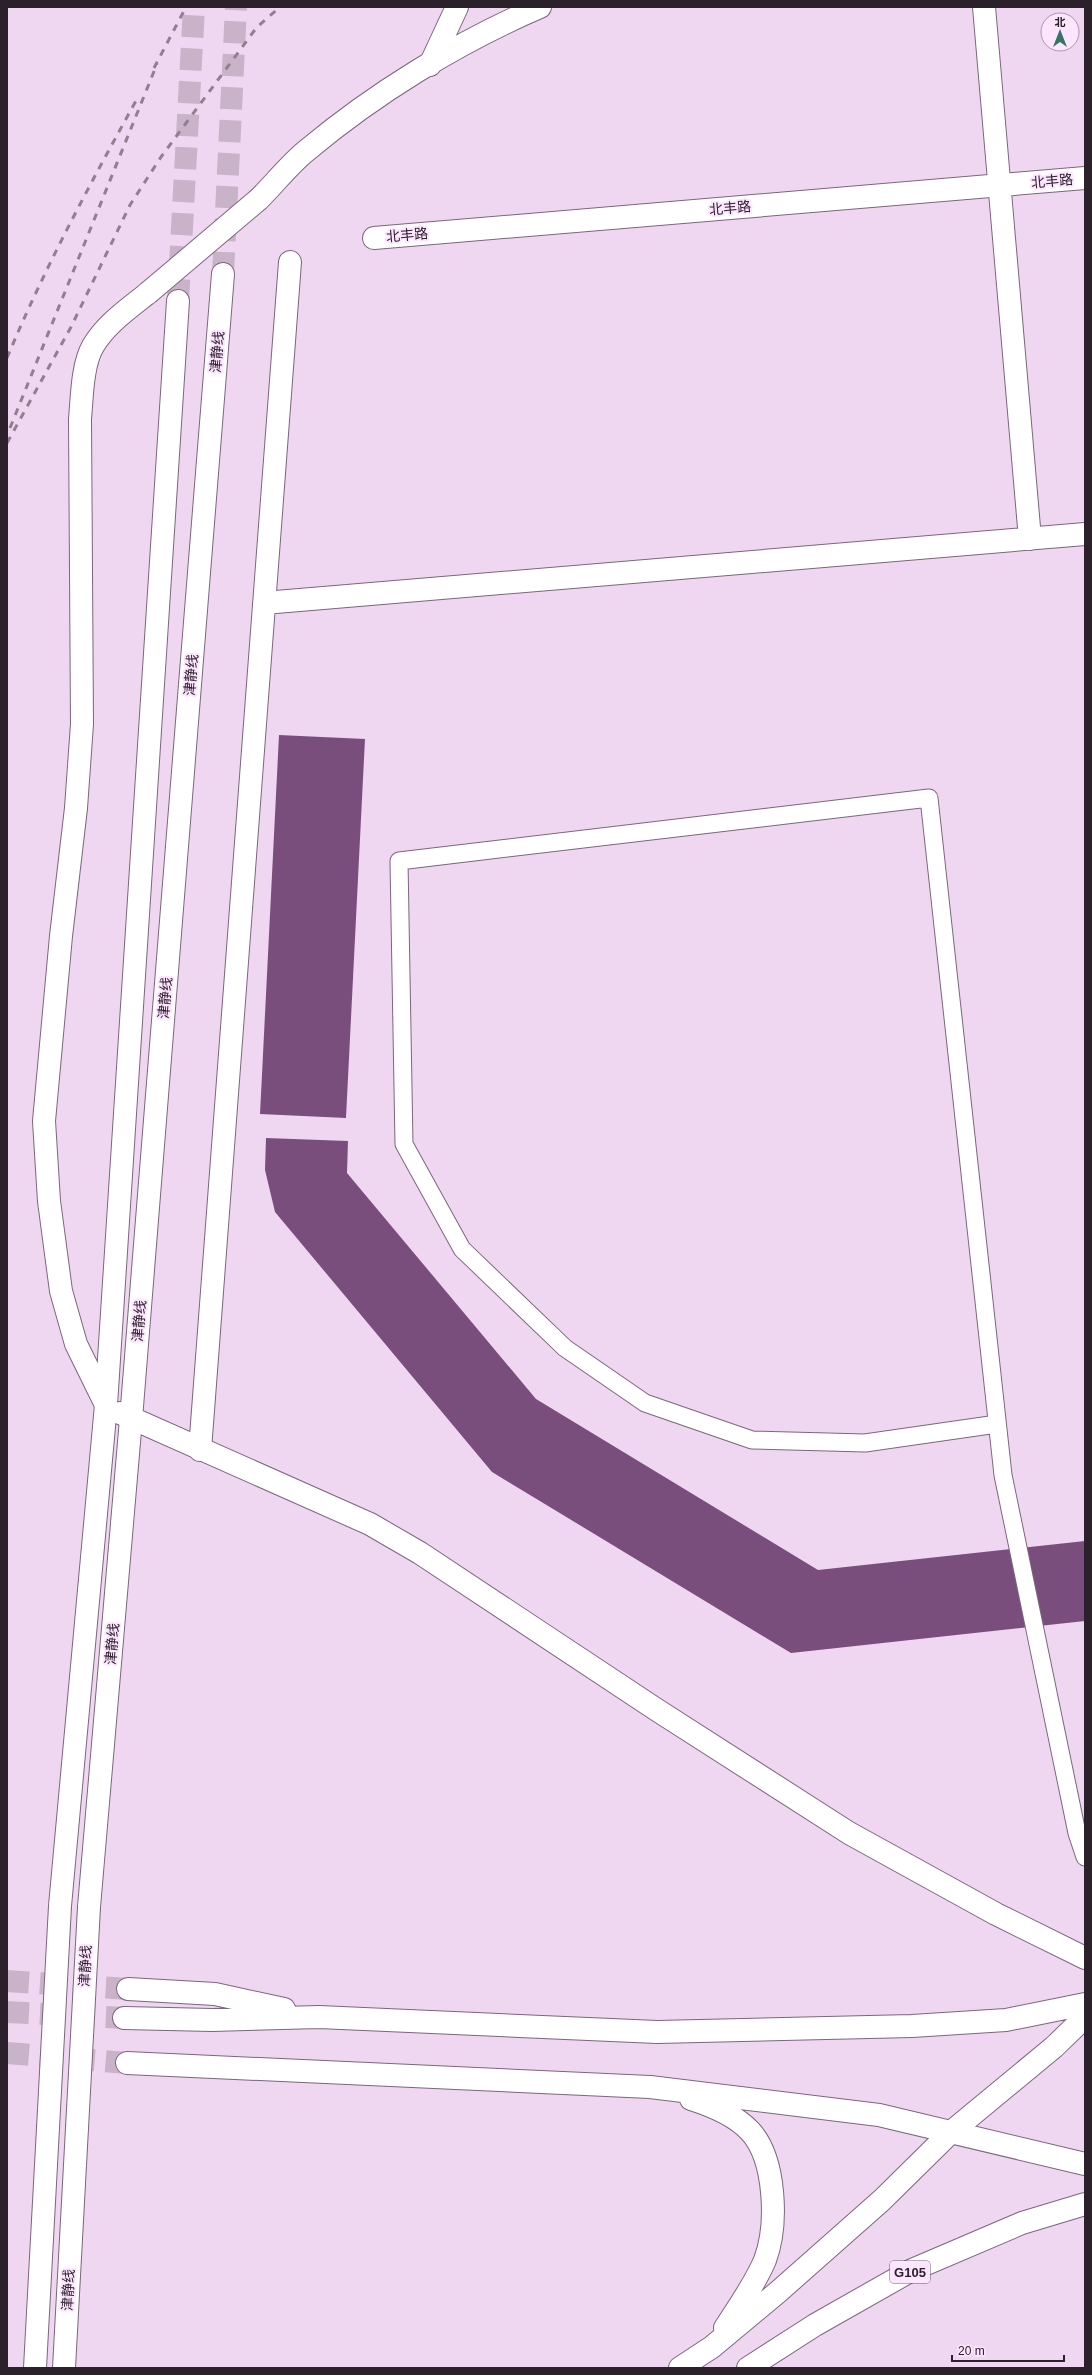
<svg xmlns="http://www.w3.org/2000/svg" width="1092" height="2375" font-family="Arial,'Noto Sans SC',sans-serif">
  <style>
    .building { fill: #794e7d }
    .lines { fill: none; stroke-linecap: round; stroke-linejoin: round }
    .secondary-tunnel { stroke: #c8b3c9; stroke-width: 22; stroke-dasharray: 22 11; stroke-linecap: butt }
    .primary-tunnel { stroke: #c8b3c9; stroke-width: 22; stroke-dasharray: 22 11; stroke-linecap: butt }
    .service-casing { stroke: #7b667d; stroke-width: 19 }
    .minor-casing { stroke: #7b667d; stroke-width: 24 }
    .secondary-casing { stroke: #7b667d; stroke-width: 24 }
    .primary-casing { stroke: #7b667d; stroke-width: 24 }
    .service { stroke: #fff; stroke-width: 17 }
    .minor { stroke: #fff; stroke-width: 22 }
    .secondary { stroke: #fff; stroke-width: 22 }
    .primary { stroke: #fff; stroke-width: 22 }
    .rail { stroke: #917f91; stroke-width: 3; stroke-dasharray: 7 7; stroke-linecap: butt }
    .minor-bridge-casing { stroke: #7b667d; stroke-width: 24; stroke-linecap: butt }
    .primary-bridge-casing { stroke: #7b667d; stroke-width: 24; stroke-linecap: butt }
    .minor-bridge { stroke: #fff; stroke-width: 22 }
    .primary-bridge { stroke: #fff; stroke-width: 22 }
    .labels { text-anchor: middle; stroke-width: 4; stroke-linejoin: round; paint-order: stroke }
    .shield { fill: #fde4ff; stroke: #695c6a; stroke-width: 1 }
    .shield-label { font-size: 13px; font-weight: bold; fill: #2a212a }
    .street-label { font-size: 14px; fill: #2a212a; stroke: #fde4ff }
  </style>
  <rect width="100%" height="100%" fill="#f0d7f1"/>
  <path class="building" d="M279 735 365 739 346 1118 260 1114Z
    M266 1138 348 1141 347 1173 536 1399 818 1570 1085 1541V1621L791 1653 492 1472 275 1212 265 1170Z"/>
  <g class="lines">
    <path class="secondary-tunnel" d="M223 274 236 7
      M178 301 194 7"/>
    <path class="primary-tunnel" d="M7 1981 128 1989
      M7 2012 124 2018
      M7 2053 127 2063"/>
    <g class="service-casing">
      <path id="service" d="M997 1424 865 1443 752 1440 645 1403 565 1348 462 1249 404 1144 399 861 929 798 1003 1475 1077 1833 1085 1857"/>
    </g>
    <g class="minor-casing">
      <path id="minor" d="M984 7 1030 539
        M430 65 457 7
        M259 199C275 183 289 165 306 151 374 94 458 42 540 7
        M374 238 1085 178
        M264 603 1085 534
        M106 1405 76 1344 61 1291 49 1201 44 1121 61 936 76 808 82 724 80 419C82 398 82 365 93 346 106 324 128 309 148 293
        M200 1450 290 262"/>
    </g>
    <g class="secondary-casing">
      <path id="secondary" d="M120 1413 370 1524 420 1553 657 1710 849 1833 996 1914 1085 1958
        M60 1906 106 1405 178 301
        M89 1907 131 1419 223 274"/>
    </g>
    <g class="primary-casing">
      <path id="primary" d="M128 1989 215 1994 284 2009
        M124 2018 212 2020 319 2017 657 2032 912 2026 1006 2020 1085 2004
        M127 2063 650 2087 879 2115 1085 2164
        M691 2099C710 2105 736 2116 750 2131 776 2159 778 2225 765 2260 755 2284 739 2306 725 2328
        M35 2368 48 2128
        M64 2368 77 2128
        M680 2368 712 2347 778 2292 882 2200 950 2133 1054 2047 1085 2017
        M748 2368 815 2325 912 2270 1022 2223 1085 2204"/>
    </g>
    <use href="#service" class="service"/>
    <use href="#minor" class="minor"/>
    <use href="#secondary" class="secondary"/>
    <use href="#primary" class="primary"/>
    <path class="rail" d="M154 68 186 7
      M7 358C44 269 90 184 137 99
      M10 428 157 64
      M7 443 71 327 130 205 161 157 257 27 280 7"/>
    <g class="minor-bridge-casing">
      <path id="minor-bridge" d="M148 293 259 199"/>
    </g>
    <g class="primary-bridge-casing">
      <path id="primary-bridge" d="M48 2128 60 1906
        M77 2128 89 1907"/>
    </g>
    <use href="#minor-bridge" class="minor-bridge"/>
    <use href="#primary-bridge" class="primary-bridge"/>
  </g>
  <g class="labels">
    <rect class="shield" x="890" y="2261" width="40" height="22" rx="3"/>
    <g class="shield-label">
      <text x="910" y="2277">G105</text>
    </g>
    <g class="street-label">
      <text transform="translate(1052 181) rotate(-5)" y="5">北丰路</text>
      <text transform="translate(730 208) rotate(-5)" y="5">北丰路</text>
      <text transform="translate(407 235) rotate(-5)" y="5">北丰路</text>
      <text transform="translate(217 352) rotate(-85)" y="5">津静线</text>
      <text transform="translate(191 675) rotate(-85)" y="5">津静线</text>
      <text transform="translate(165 998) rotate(-85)" y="5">津静线</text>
      <text transform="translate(139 1321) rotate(-85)" y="5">津静线</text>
      <text transform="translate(112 1644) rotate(-85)" y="5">津静线</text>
      <text transform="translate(85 1966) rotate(-87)" y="5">津静线</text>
      <text transform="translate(68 2290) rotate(-87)" y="5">津静线</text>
    </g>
  </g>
  <rect width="1092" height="2375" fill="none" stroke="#2a212a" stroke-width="16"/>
  <g transform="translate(1060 32)"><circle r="19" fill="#fde4ff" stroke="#a996aa"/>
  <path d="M0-3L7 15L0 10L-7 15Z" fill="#347564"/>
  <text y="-6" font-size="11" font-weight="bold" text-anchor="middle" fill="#2a212a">北</text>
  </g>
  <path d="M952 2355v6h112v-6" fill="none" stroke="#2a212a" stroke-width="2"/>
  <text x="958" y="2355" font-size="12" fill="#2a212a" stroke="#fde4ff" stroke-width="3" paint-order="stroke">20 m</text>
</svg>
